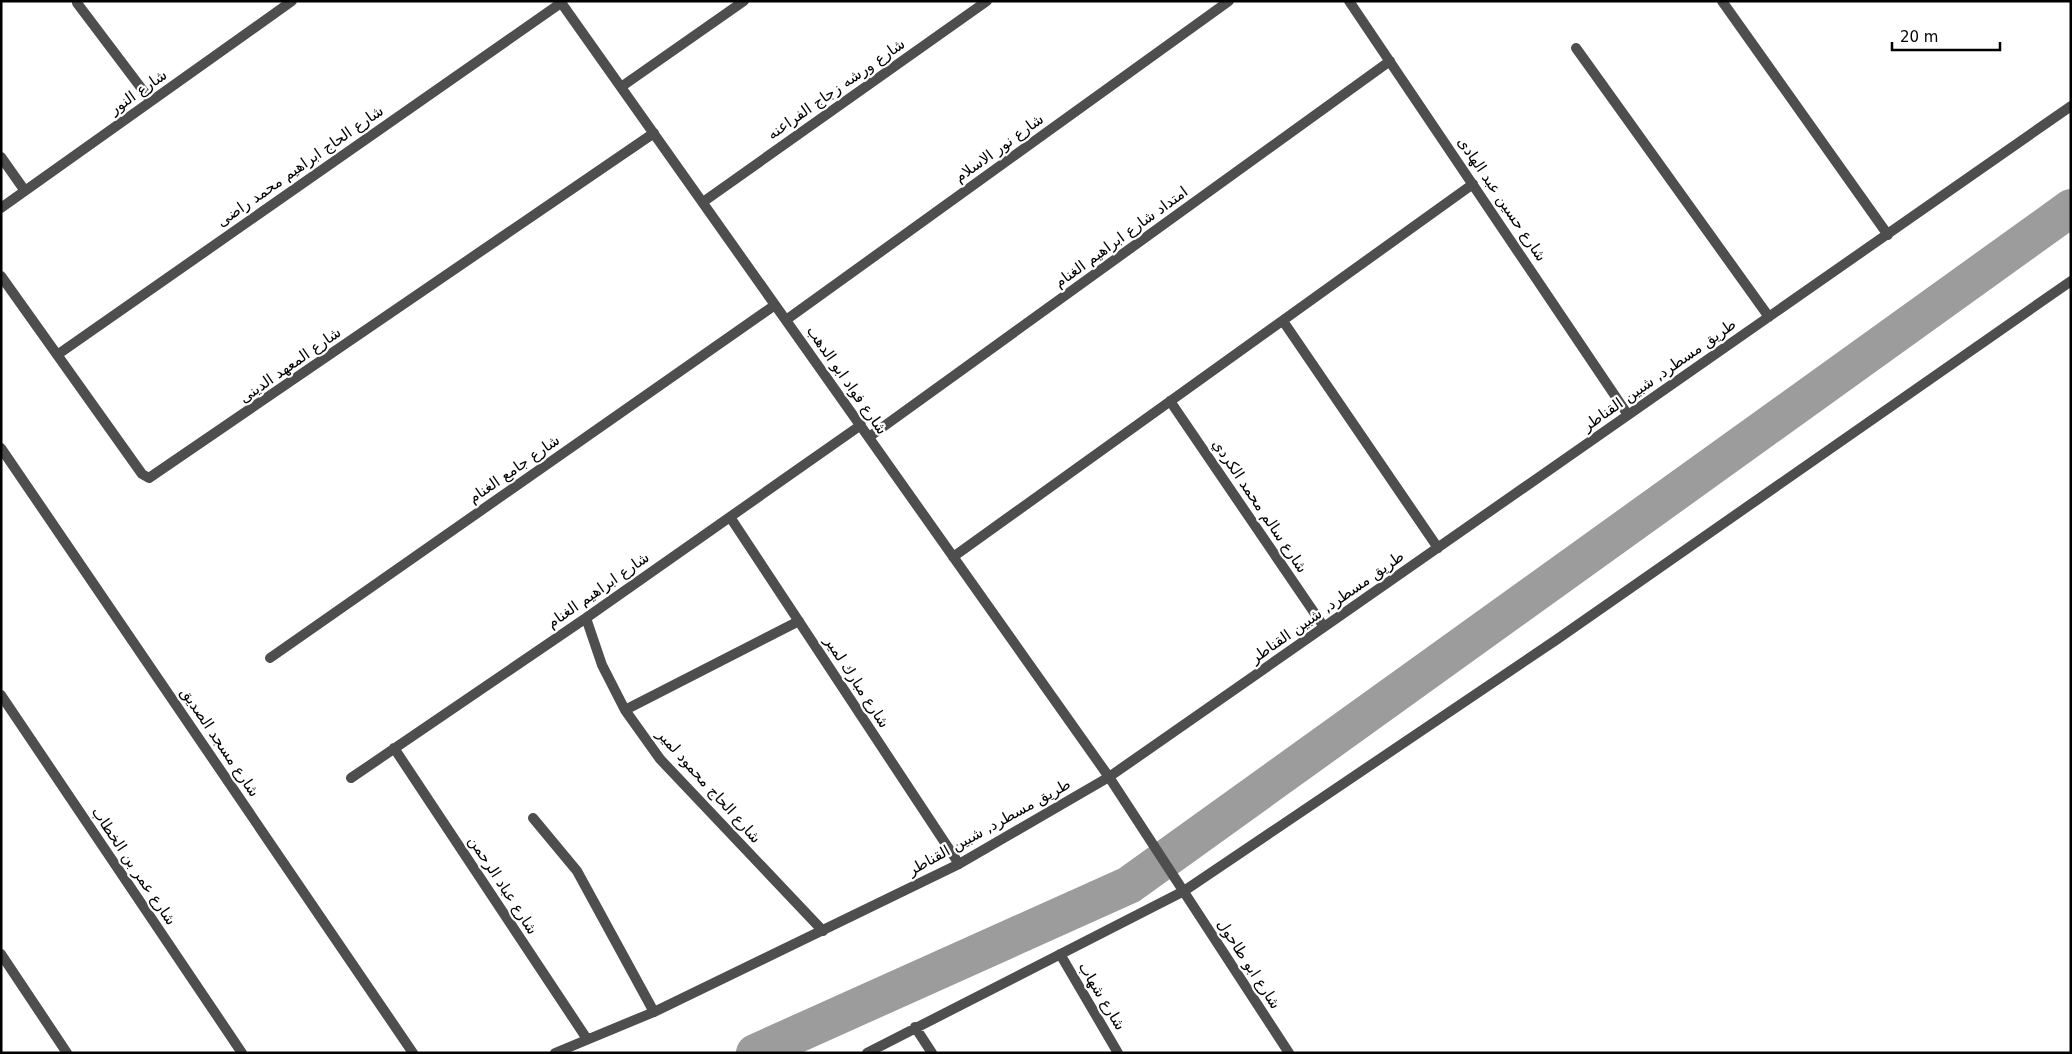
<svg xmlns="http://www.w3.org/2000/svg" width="2072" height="1054" font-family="'DejaVu Sans','Noto Naskh Arabic',sans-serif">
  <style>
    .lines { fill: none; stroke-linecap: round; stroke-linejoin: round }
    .canal { stroke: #9c9c9c; stroke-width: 38 }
    .street { stroke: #4e4e4e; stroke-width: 10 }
    .labels { text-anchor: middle; stroke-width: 4.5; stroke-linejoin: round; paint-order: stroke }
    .street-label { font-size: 15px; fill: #000; stroke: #fff }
  </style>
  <rect width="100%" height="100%" fill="#fff"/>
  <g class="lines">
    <path class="canal" d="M755 1053 1129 885 2071 208"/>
    <path class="street" d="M560 1 1109 777 1289 1053
      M1349 1 1628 415
      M1722 1 1888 235
      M77 3 151 101
      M1576 48 1769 317
      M621 87 744 1
      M1 157 25 191
      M703 202 987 1
      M1 208 292 1
      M1 276 142 474 149 478 654 133
      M786 320 1229 1
      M1283 321 1438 548
      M57 355 561 3
      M1170 401 1324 627
      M869 437 1390 61
      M1 448 413 1053
      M730 517 959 864
      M953 557 1473 184
      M586 618 602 665 625 710 660 759 823 931
      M270 658 775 305
      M1 695 242 1053
      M625 710 799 621
      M394 748 587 1039
      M351 778 586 618 861 425
      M533 818 577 871 654 1012
      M1 954 67 1053
      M1060 954 1118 1053
      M915 1027 932 1053
      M555 1053 654 1012 959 864 1109 777 2071 106
      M867 1053 1184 891 1556 640 2071 281"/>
  </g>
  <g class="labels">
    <g class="street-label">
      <text transform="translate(836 89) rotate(-35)" y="5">شارع ورشه زجاج الفراعنه</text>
      <text transform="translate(138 92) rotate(-35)" y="5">شارع النور</text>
      <text transform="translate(999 148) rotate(-36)" y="5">شارع نور الاسلام</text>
      <text transform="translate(300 166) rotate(-35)" y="5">شارع الحاج ابراهيم محمد راضى</text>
      <text transform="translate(1502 199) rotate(56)" y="5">شارع حسين عبد الهادى</text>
      <text transform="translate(1121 237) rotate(-36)" y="5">امتداد شارع ابراهيم الغنام</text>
      <text transform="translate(290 365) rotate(-35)" y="5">شارع المعهد الدينى</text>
      <text transform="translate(1659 375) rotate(-35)" y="5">طريق مسطرد, شبين القناطر</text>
      <text transform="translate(847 380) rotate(55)" y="5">شارع فواد ابو الدهب</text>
      <text transform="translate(514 469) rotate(-35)" y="5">شارع جامع الغنام</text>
      <text transform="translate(1260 506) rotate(56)" y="5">شارع سالم محمد الكردي</text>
      <text transform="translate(598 590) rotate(-35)" y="5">شارع ابراهيم الغنام</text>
      <text transform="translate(1327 607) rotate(-35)" y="5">طريق مسطرد, شبين القناطر</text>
      <text transform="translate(857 682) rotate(57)" y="5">شارع مبارك لمير</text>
      <text transform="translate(220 742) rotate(56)" y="5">شارع مسجد الصديق</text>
      <text transform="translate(709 786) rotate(48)" y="5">شارع الحاج محمود لمير</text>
      <text transform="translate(989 827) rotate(-29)" y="5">طريق مسطرد, شبين القناطر</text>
      <text transform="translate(134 866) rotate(56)" y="5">شارع عمر بن الخطاب</text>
      <text transform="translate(503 885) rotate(57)" y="5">شارع عباد الرحمن</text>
      <text transform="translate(1249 964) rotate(57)" y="5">شارع ابو طاحول</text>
      <text transform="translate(1102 996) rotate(59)" y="5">شارع شهاب</text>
    </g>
  </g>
  <rect width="2072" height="1054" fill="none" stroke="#000000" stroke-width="5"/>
  <path d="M1892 42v8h108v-8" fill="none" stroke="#000000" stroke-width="2.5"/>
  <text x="1900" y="42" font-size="15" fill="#000000" stroke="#ffffff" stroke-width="4" paint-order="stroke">20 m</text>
</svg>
